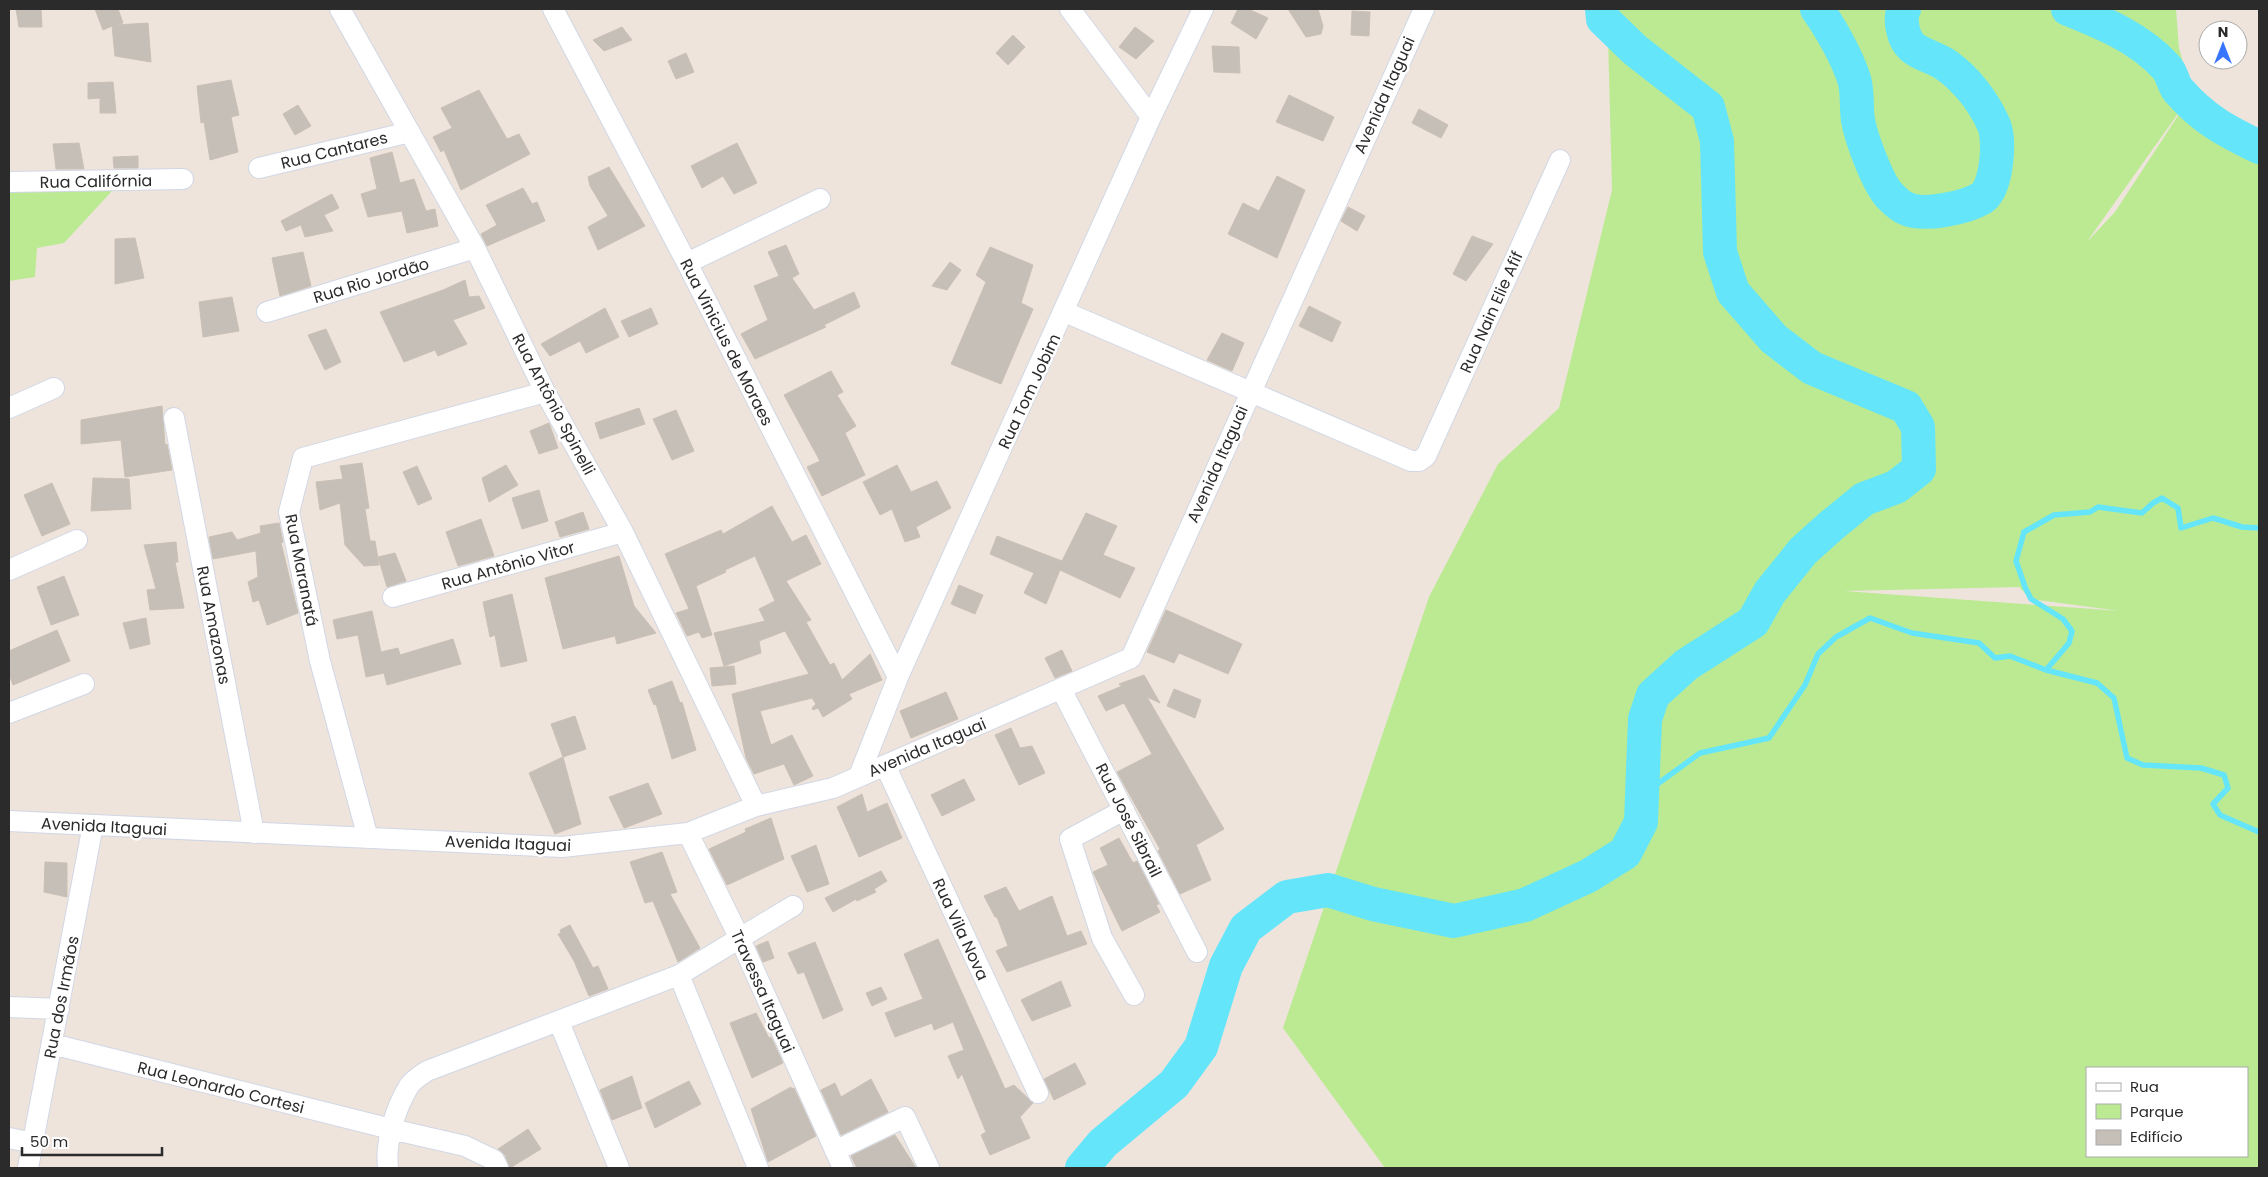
<svg xmlns="http://www.w3.org/2000/svg" width="2268" height="1177" font-family="Poppins,sans-serif">
  <style>
    .green { fill: #bbea93; fill-rule: evenodd }
    .lines { fill: none; stroke-linecap: round; stroke-linejoin: round }
    .stream { stroke: #65e5fa; stroke-width: 5.5 }
    .river { stroke: #65e5fa; stroke-width: 34 }
    .building { fill: #c6bfb7; stroke: #cac0b5 }
    .street-casing { stroke: #d1d7e5; stroke-width: 22 }
    .street { stroke: #fff; stroke-width: 20 }
    .labels { text-anchor: middle; stroke-width: 5; stroke-linejoin: round; paint-order: stroke }
    .street-label { font-size: 16px; fill: #2b2b2b; stroke: #fff }
  </style>
  <rect width="100%" height="100%" fill="#eee4dc"/>
  <path class="green" d="M1610 9H2176L2179 48 2192 94 2259 144V1168H1385L1283 1028 1429 597 1498 464 1559 408 1612 190 1608 37ZM2183 108 2115 212 2086 243 2182 108ZM2019 587 2031 599 2120 611 1844 591ZM2087 1068H2247V1156H2087Z
    M9 191H112L64 243 37 248 35 277 9 281Z"/>
  <g class="lines">
    <path class="stream" d="M2046 670 2069 643 2072 631 2063 619 2031 599 2025 587 2016 561 2024 532 2054 515 2090 512 2098 507 2142 513 2153 503 2162 498 2178 508 2181 528 2213 518 2242 527 2259 528
      M1641 796 1700 753 1769 738 1805 685 1818 654 1836 637 1870 618 1912 633 1979 643 1995 658 2010 656 2046 670 2097 683 2114 698 2127 758 2143 765 2201 768 2224 775 2228 788 2213 804 2220 815 2259 832"/>
    <path class="river" d="M1817 9C1830 27 1847 57 1854 79 1858 91 1856 107 1858 120 1861 138 1878 184 1890 196 1894 200 1900 206 1905 208 1923 217 1965 208 1982 198 1997 188 2001 138 1993 123 1983 101 1966 79 1946 65 1936 58 1921 55 1912 47 1903 39 1899 19 1904 9
      M2068 9C2103 23 2140 38 2166 67 2172 73 2173 84 2178 90 2203 119 2226 131 2259 147
      M1082 1168 1103 1143 1174 1084 1201 1047 1226 966 1246 928 1287 897 1328 890 1373 904 1454 921 1525 905 1588 876 1625 853 1641 822 1645 719 1653 695 1686 665 1753 622 1770 592 1803 551 1832 525 1864 499 1896 487 1919 469 1918 427 1906 407 1812 368 1774 339 1733 292 1720 252 1717 141 1708 107 1635 50 1603 19 1602 9"/>
  </g>
  <path class="building" d="M16 9H41L42 27H19Z
    M95 9H118L123 23 116 25 148 23 151 62 115 56 112 26 103 30Z
    M1238 9H1248L1268 18 1256 39 1231 23Z
    M1288 9H1318L1323 26 1321 34 1306 37Z
    M1352 11 1370 12 1369 36 1351 35Z
    M622 27 632 40 604 51 593 40Z
    M1135 27 1154 41 1136 59 1119 47Z
    M1013 35 1025 47 1008 65 996 53Z
    M1212 46 1239 47 1240 73 1214 72Z
    M686 53 694 72 676 79 668 61Z
    M231 80 239 115 231 117 238 152 210 160 204 122 201 123 197 86Z
    M113 82 116 113H100V98L88 99V83Z
    M479 90 507 139 519 134 530 154 461 190 444 150 441 152 433 137 452 128 441 108Z
    M1289 95 1334 117 1323 141 1276 122Z
    M298 105 311 126 295 135 283 114Z
    M1419 109 1448 125 1441 138 1412 123Z
    M79 143 84 169H56L53 144Z
    M737 143 757 183 734 194 723 176 702 188 691 166Z
    M392 152 400 183 414 179 426 211 435 209 438 226 407 233 402 211 368 217 361 194 377 189 370 158Z
    M138 156V168H114L113 157Z
    M609 167 645 226 598 250 588 227 608 216 590 186 588 177Z
    M1277 176 1305 190 1277 258 1228 234 1243 203 1259 211Z
    M523 188 532 204 537 202 545 221 487 246 481 234 497 225 486 205Z
    M332 194 339 208 324 215 333 231 305 237 301 225 286 231 281 221Z
    M1348 207 1365 216 1357 231 1341 221Z
    M1472 236 1493 244 1466 281 1453 274Z
    M135 238 144 278 115 284V239Z
    M786 245 799 274 792 278 814 310 854 292 860 307 824 325 826 327 755 359 741 334 768 320 754 286 779 276 768 252Z
    M990 247 1033 265 1021 303 1033 309 1001 384 951 364 986 282 976 275Z
    M303 252 311 286 280 296 272 258Z
    M950 262 961 270 947 290 932 286Z
    M465 280 469 297 479 296 485 308 453 320 467 344 438 356 435 350 404 362 380 312 443 290Z
    M232 297 239 331 203 337 199 302Z
    M1309 306 1341 322 1332 342 1299 326Z
    M605 308 619 337 586 353 580 341 550 356 541 344Z
    M651 308 658 324 629 337 621 321Z
    M326 329 341 362 325 370 308 335Z
    M1222 333 1244 343 1232 371 1207 360Z
    M831 371 843 392 837 395 856 426 845 433 865 475 822 496 807 467 820 461 784 395Z
    M162 406 165 445 167 444 172 470 125 477 121 440 81 444V420Z
    M639 408 645 424 600 439 595 423Z
    M676 410 694 451 672 460 653 419Z
    M549 423 558 448 539 454 530 431Z
    M362 463 369 508 365 509 370 541H375L379 565 364 566 345 545 340 503 320 510 316 482 343 479 340 466Z
    M506 465 518 485 489 502 482 478Z
    M897 465 911 492 937 481 951 508 916 527 920 537 905 542 892 509 880 515 863 482Z
    M417 466 432 499 418 505 403 472Z
    M93 478 129 479 131 509 91 511Z
    M52 483 70 524 42 536 24 495Z
    M539 490 548 521 522 529 512 498Z
    M772 506 792 542 806 535 821 564 786 581 811 620 806 622 830 665 834 663 842 680 870 654 882 680 849 694 852 699 823 717 818 708 813 710 812 708 816 704 812 698 760 711 771 745 792 735 813 776 794 785 784 764 754 774 746 758 732 694 809 674 785 631 759 641 761 653 724 666 714 633 765 621 759 609 775 601 755 556 725 570 726 572 696 586 712 635 702 638 699 632 687 636 676 613 689 609 665 554 721 530 723 534Z
    M583 512 589 529 560 537 555 522Z
    M1086 513 1117 526 1103 555 1135 568 1120 598 1060 570 1046 604 1024 593 1034 573 990 554 997 536 1062 561Z
    M481 519 494 556 458 566 446 532Z
    M279 523 283 542 281 543 298 613 267 625 259 600 253 602 248 582 258 577 256 551 213 559 209 537 232 532 237 540 261 533 260 526Z
    M176 542 178 562H175L184 608 150 610 147 590 156 589 144 545Z
    M395 553 406 581 387 587 378 557Z
    M619 556 634 606 656 633 617 644 615 636 563 649 545 578Z
    M64 576 79 615 51 625 37 587Z
    M959 585 983 595 975 614 951 604Z
    M512 594 527 661 501 667 495 635 490 637 483 602Z
    M1166 610 1242 644 1228 674 1179 653 1174 663 1147 652Z
    M372 611 381 652 398 648 400 655 453 639 461 664 387 685 384 673 366 677 358 635 337 639 333 620Z
    M146 618 150 644 130 649 123 623Z
    M57 630 70 661 13 685 9 674V651Z
    M1062 650 1072 671 1055 678 1045 658Z
    M734 666 736 684 712 686 710 668Z
    M1144 675 1160 703 1147 697 1224 829 1196 845 1211 880 1180 894 1158 851 1160 849 1117 772 1152 754 1124 703 1106 711 1098 696 1122 686 1119 684Z
    M672 681 680 703 682 702 696 750 672 759 656 704 654 705 648 690Z
    M1174 689 1201 700 1195 718 1167 706Z
    M946 692 958 719 911 738 900 711Z
    M575 716 586 749 563 757 551 724Z
    M1011 728 1020 748 1032 746 1045 773 1019 785 995 735Z
    M563 757 581 824 555 834 529 773Z
    M964 779 975 800 942 816 931 795Z
    M648 783 662 814 624 828 609 797Z
    M862 794 867 812 887 803 902 838 859 857 837 807Z
    M771 818 784 859 727 885 709 849 746 832 745 829Z
    M1119 838 1133 863 1137 861 1159 904 1156 905 1160 912 1122 931 1093 872 1108 865 1100 848Z
    M816 845 829 884 807 892 791 856Z
    M662 852 677 892 670 894 700 948 678 962 653 901 645 903 630 862Z
    M45 862 67 863V897L44 892Z
    M881 871 887 881 874 889 876 892 857 901 856 899 833 912 825 898Z
    M1006 887 1019 911 1052 896 1067 936 1081 931 1087 944 1007 972 996 951 1008 946 997 917H995L984 896Z
    M570 925 593 968 598 966 608 989 589 996 574 961 558 934 561 933 560 930Z
    M938 939 1005 1089 1014 1085 1033 1103 1020 1117 1030 1138 990 1155 981 1135 986 1132 962 1074 958 1079 948 1056 964 1050 953 1022 934 1030 932 1023 895 1037 885 1013 923 999 904 954Z
    M768 941 774 958 763 962 756 946Z
    M815 942 843 1010 823 1019 804 972 798 974 788 953Z
    M1061 981 1071 1006 1032 1021 1021 1000Z
    M881 987 887 999 872 1006 866 993Z
    M756 1013 769 1038 771 1037 783 1063 752 1078 730 1023Z
    M1075 1063 1086 1084 1054 1100 1044 1079Z
    M632 1076 642 1108 612 1120 600 1090Z
    M871 1079 888 1112 841 1135 821 1090 835 1083 841 1097Z
    M689 1081 701 1104 655 1128 645 1103Z
    M791 1087V1089L794 1088 816 1136 768 1162 751 1109Z
    M528 1129 541 1149 510 1168 505 1155 498 1149Z
    M895 1135 916 1168H857L851 1156Z"/>
  <g class="lines">
    <g class="street-casing">
      <path id="street" d="M340 9 475 248 545 392 623 532 756 806
        M553 9 687 263 898 677
        M1070 9 1151 117
        M259 168 410 132
        M9 182 183 179
        M687 263 820 199
        M267 312 475 248
        M1065 312 1411 461H1419L1426 456 1560 160
        M9 408 54 388
        M174 418 254 833
        M9 570 77 540
        M393 597 623 532
        M1061 689 1197 952
        M9 713 84 684
        M885 765 1038 1093
        M859 776 898 677 1151 117 1203 9
        M1124 810 1070 839 1102 938 1134 995
        M9 821 562 847 688 833 756 806 833 788 1131 658 1424 9
        M688 833 740 939 843 1168
        M368 838 320 661 289 512 303 458 545 392
        M679 975 758 1168
        M9 1007 59 1009
        M559 1022 619 1168
        M52 1044 391 1129 465 1146 494 1160 498 1168
        M9 1138 33 1143
        M835 1151 905 1117 929 1168
        M28 1168 93 825
        M388 1168C385 1142 395 1109 409 1086 413 1080 421 1075 427 1071L679 975 793 906"/>
    </g>
    <use href="#street" class="street"/>
  </g>
  <g class="labels">
    <g class="street-label">
      <text transform="translate(1384 95) rotate(-66)" y="6">Avenida Itaguai</text>
      <text transform="translate(334 150) rotate(-14)" y="6">Rua Cantares</text>
      <text transform="translate(96 181) rotate(-1)" y="6">Rua Califórnia</text>
      <text transform="translate(371 280) rotate(-17)" y="6">Rua Rio Jordão</text>
      <text transform="translate(1491 312) rotate(-66)" y="6">Rua Nain Elie Afif</text>
      <text transform="translate(727 342) rotate(63)" y="6">Rua Vinicius de Moraes</text>
      <text transform="translate(1029 391) rotate(-65)" y="6">Rua Tom Jobim</text>
      <text transform="translate(554 404) rotate(62)" y="6">Rua Antônio Spinelli</text>
      <text transform="translate(1217 464) rotate(-66)" y="6">Avenida Itaguai</text>
      <text transform="translate(508 565) rotate(-16)" y="6">Rua Antônio Vitor</text>
      <text transform="translate(302 570) rotate(79)" y="6">Rua Maranatá</text>
      <text transform="translate(214 625) rotate(79)" y="6">Rua Amazonas</text>
      <text transform="translate(927 747) rotate(-23)" y="6">Avenida Itaguai</text>
      <text transform="translate(1129 820) rotate(63)" y="6">Rua José Sibrail</text>
      <text transform="translate(104 826) rotate(3)" y="6">Avenida Itaguai</text>
      <text transform="translate(508 843) rotate(2)" y="6">Avenida Itaguai</text>
      <text transform="translate(961 929) rotate(65)" y="6">Rua Vila Nova</text>
      <text transform="translate(763 991) rotate(66)" y="6">Travessa Itaguai</text>
      <text transform="translate(61 997) rotate(-79)" y="6">Rua dos Irmãos</text>
      <text transform="translate(221 1087) rotate(14)" y="6">Rua Leonardo Cortesi</text>
    </g>
  </g>
  <rect width="2268" height="1177" fill="none" stroke="#2b2b2b" stroke-width="20"/>
  <rect x="2086" y="1067" width="162" height="90" fill="#ffffff" stroke="#aaaaaa"/>
  <rect x="2096" y="1083" width="25" height="8" fill="#ffffff" stroke="#aaaaaa"/>
  <text x="2130" y="1092" font-size="15" fill="#2b2b2b">Rua</text>
  <rect x="2096" y="1104" width="25" height="15" fill="#bbea93" stroke="#aaaaaa"/>
  <text x="2130" y="1117" font-size="15" fill="#2b2b2b">Parque</text>
  <rect x="2096" y="1130" width="25" height="15" fill="#c6bfb7" stroke="#aaaaaa"/>
  <text x="2130" y="1142" font-size="15" fill="#2b2b2b">Edifício</text>
  <g transform="translate(2223 45)"><circle r="24" fill="#ffffff" stroke="#aaaaaa"/>
  <path d="M0-4L9 19L0 12L-9 19Z" fill="#3875ff"/>
  <text y="-8" font-size="14" font-weight="bold" text-anchor="middle" fill="#2b2b2b">N</text>
  </g>
  <path d="M22 1147v8h140v-8" fill="none" stroke="#2b2b2b" stroke-width="2.5"/>
  <text x="30" y="1147" font-size="15" fill="#2b2b2b" stroke="#ffffff" stroke-width="4" paint-order="stroke">50 m</text>
</svg>
